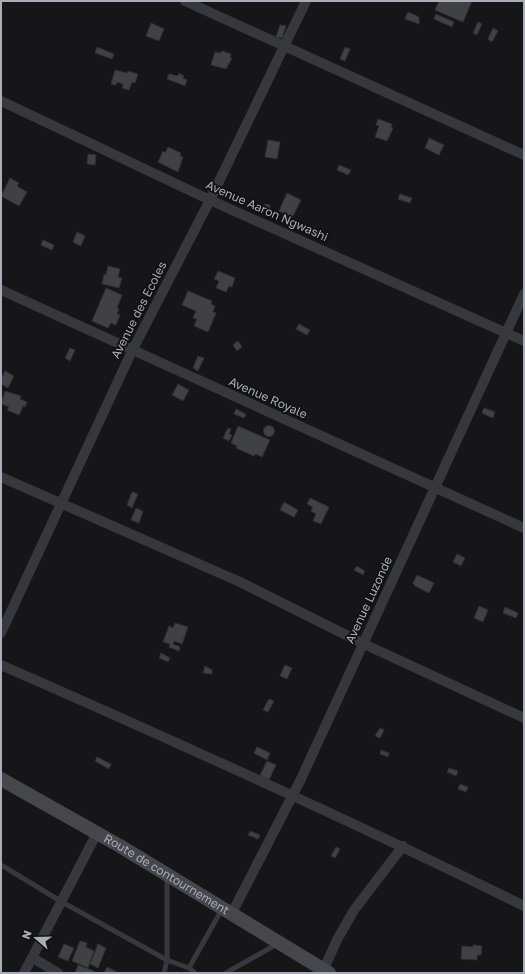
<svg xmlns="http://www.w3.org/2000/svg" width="525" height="974" font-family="'Golos Text',sans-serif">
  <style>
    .building { fill: #404145; stroke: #303034 }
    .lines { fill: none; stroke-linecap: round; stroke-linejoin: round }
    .lane { stroke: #37383d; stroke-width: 5 }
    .street { stroke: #37383d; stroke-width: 10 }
    .secondary { stroke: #45474d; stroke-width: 14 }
    .labels { text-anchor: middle; stroke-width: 3.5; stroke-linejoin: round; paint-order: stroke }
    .street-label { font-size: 12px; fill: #a8adb8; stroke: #111113 }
  </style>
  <rect width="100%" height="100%" fill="#161618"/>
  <path class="building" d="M439 1H472L463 22 435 10Z
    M408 12 419 17V24L405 19Z
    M436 14 454 22 452 27 434 19Z
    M478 22 482 24 477 35 473 33Z
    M151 23 164 29 159 41 146 36Z
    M280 25 286 26 282 38 276 37Z
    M493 28 498 31 492 42 488 39Z
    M97 47 114 54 112 59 95 53Z
    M345 47 350 49 345 61 340 59Z
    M222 51 231 54 230 58H232L226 69 211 65 215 52 221 53Z
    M115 70 127 73 128 71 138 74 135 83 132 82 129 90 122 88 123 84 117 82 116 85 111 84Z
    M179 73 184 76 183 78 187 80 185 86 167 79 169 74 178 76Z
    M378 119 392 124 391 127 393 128 387 141 375 137 379 126 376 125Z
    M429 138 444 145 439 155 425 148Z
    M268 140 280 142 277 159 265 157Z
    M168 147 181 153 180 156 183 157 178 172 158 162 163 151 165 153Z
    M88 154 96 155 95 165 87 164Z
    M339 165 351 170 348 175 337 170Z
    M10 178 19 183 17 186 27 192 19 206 1 196Z
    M287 193 301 200 292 218 279 211Z
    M400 194 412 198 410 203 398 199Z
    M265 204 270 205 269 212H264Z
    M77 232 85 236 81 246 73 242Z
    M43 240 54 245 52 250 41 245Z
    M108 266 120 269 118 277 122 278 119 288 102 284 104 274 106 275Z
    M218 271 235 278 232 287 229 286 226 292 216 288 219 281 214 279Z
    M106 288 122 295 117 308 119 309 117 314 120 315 116 325 111 323 108 328 92 321Z
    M188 291 212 301 211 304 215 306 213 312 216 313 208 332 194 326 197 319 193 318 196 311 182 305Z
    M299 324 310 330 307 335 296 329Z
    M130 328 135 330 129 340 126 339Z
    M238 341 242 347 237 351 233 345Z
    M70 348 75 350 70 361 65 358Z
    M198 356 204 358 198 371 193 368Z
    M5 371 14 376 8 388 1 384V379Z
    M178 384 189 390 183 401 172 395Z
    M5 391 21 396 20 399 27 402 25 407 23 406 19 415 7 410 9 407 1 404Z
    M484 408 495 412 493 418 482 413Z
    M236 409 246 414 244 418 234 414Z
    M263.5 431a5.5 5.5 0 1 1 11 0a5.5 5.5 0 1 1-11 0Z
    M238 426 270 440 262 457 256 454 254 456 236 448 237 446 231 443Z
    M228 428 231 429 229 434 232 435 229 441 223 438Z
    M132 492 138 494 132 508 127 505Z
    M310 498 329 507 321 524 313 521 316 514 311 511 313 507 307 504Z
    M284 502 298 510 294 517 280 510Z
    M136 508 143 511 139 523 131 520Z
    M457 554 465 558 461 566 453 562Z
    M357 566 365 571 363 575 354 570Z
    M417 575 434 583 429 593 415 586 413 583Z
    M479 606 488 610 483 622 474 618Z
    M505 607 518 613 516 618 503 613Z
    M175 623 188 627 182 644 174 641 173 644 180 647 179 651 169 647 170 644 163 642 169 626 173 628Z
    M161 653 170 658 168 662 159 658Z
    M285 665 292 668 287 679 280 676Z
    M205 666 212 670V674L203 673Z
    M269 699 274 701 268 712 263 710Z
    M380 728 384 730 380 738 375 736Z
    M257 747 270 753 267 760 254 753Z
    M381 750 389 753 388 757 380 754Z
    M97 757 111 764 109 769 95 761Z
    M267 761 276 765 269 780 260 775Z
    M449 768 458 771 456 776 447 772Z
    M460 784 468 787 466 792 458 789Z
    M250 831 260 835 258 839 248 835Z
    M336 847 340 849 335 858 331 856Z
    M80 941 87 943 86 947 94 951 88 968 72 961Z
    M64 944 74 948 68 961 58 957Z
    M98 944 106 948 98 968 90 964Z
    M473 945 482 946 481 955H477V960L461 959 462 946 473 947Z
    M78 965 94 971 93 973H75Z
    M107 967 119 973H104Z"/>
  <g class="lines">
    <path class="lane" d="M1 865 62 902 167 960 164 973
      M167 876V960L189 968 195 973
      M189 968 222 909
      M226 973 277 944"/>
    <path class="street" d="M185 1 524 155
      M1 101 210 200 524 341
      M1 290 524 528
      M1 477 240 582 364 644 524 718
      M1 633 132 351 210 200 306 1
      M1 665C177 742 352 821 524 906
      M232 913 301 779 524 294
      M33 958 58 973
      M24 973 97 833
      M322 973 337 940 354 910 403 846"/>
    <path class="secondary" id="s1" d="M1 779 120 846 329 973"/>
  </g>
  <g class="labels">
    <g class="street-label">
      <text transform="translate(267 211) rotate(24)" y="4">Avenue Aaron Ngwashi</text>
      <text transform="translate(139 310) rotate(-63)" y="4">Avenue des Ecoles</text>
      <text transform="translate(268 398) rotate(24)" y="4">Avenue Royale</text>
      <text transform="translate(369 600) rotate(-65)" y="4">Avenue Luzonde</text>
      <text dy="4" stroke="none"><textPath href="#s1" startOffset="191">Route de contournement</textPath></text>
    </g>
  </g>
  <rect width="525" height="974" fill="none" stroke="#a8adb8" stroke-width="4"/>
  <g transform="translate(36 938) rotate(290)" stroke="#111113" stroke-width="3" paint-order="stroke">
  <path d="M0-3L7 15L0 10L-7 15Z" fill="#a8adb8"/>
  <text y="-6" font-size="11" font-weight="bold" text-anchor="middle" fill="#a8adb8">N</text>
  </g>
</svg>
